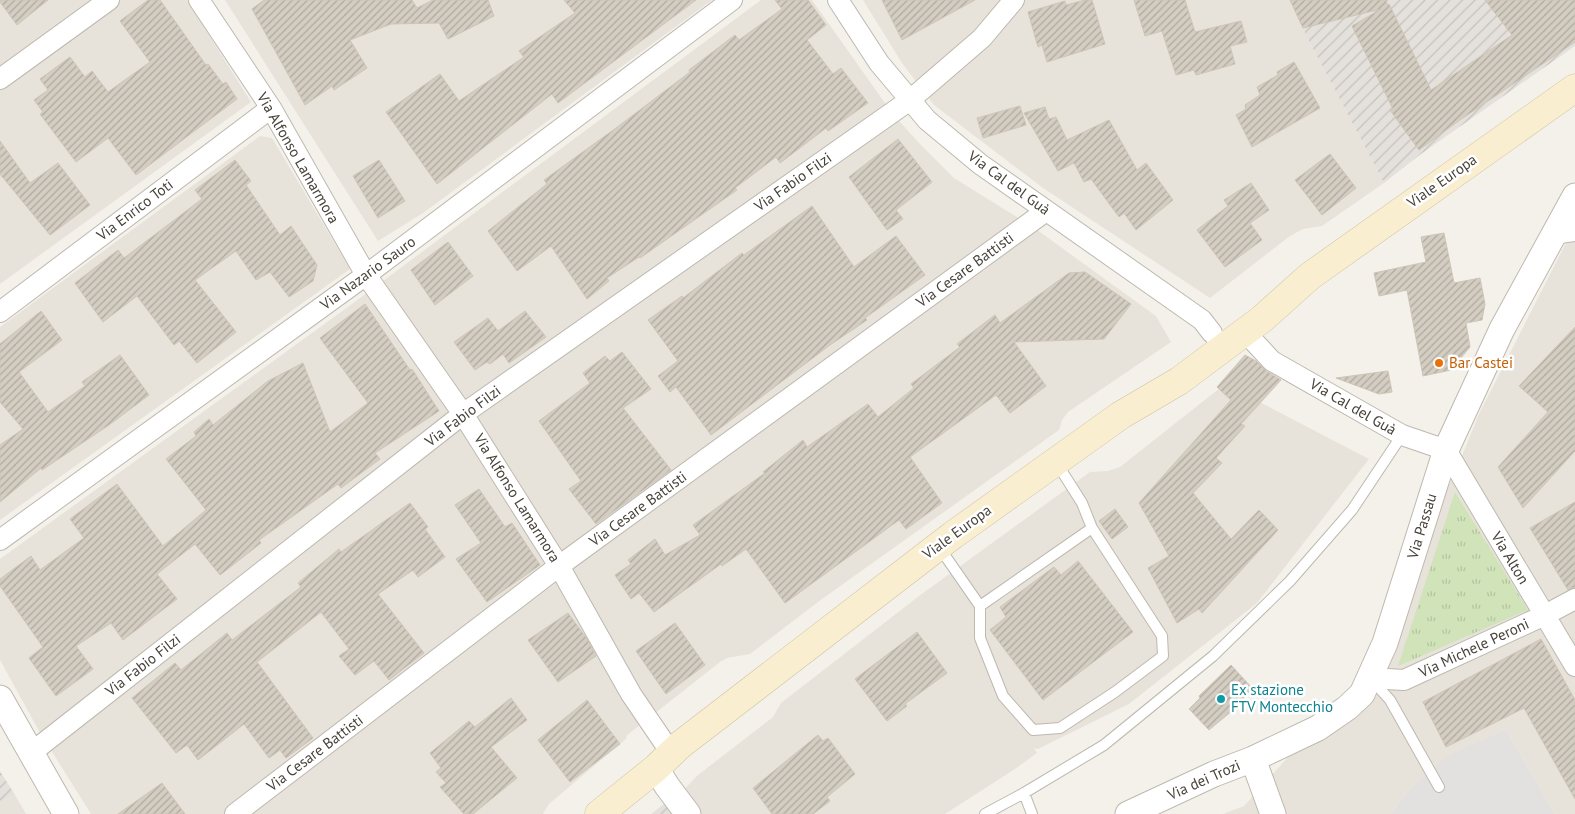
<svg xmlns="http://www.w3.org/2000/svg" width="1575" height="814" font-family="'PT Sans',sans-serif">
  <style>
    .residential { fill: #e7e3da }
    .industrial { fill: url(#industrial-furrows) }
    .park { fill: url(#park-tufts) }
    .parking { fill: #e3e1df }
    .building { fill: url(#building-hatch); stroke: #cec5b6 }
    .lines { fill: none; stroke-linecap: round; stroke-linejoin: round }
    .service-casing { stroke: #beb9af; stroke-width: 12 }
    .minor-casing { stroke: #beb9af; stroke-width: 22 }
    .tertiary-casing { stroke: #beb9af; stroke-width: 27 }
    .secondary-casing { stroke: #cec2a0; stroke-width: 29 }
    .service { stroke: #fff; stroke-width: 10 }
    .minor { stroke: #fff; stroke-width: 20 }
    .tertiary { stroke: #fff; stroke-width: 25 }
    .secondary { stroke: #f9efd0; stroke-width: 28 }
    .food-dot { fill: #e8710a; stroke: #fff; stroke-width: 2 }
    .culture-dot { fill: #0f9aa8; stroke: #fff; stroke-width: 2 }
    .labels { text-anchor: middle; stroke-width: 5; stroke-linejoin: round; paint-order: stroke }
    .street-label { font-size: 15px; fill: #47423a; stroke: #fff }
    .food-label { font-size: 15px; fill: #c56008; stroke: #fff; text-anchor: start }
    .culture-label { font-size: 15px; fill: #0d838f; stroke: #fff; text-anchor: start }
  </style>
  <defs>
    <pattern id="industrial-furrows" width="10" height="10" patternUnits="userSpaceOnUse" patternTransform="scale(1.25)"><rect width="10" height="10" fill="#e4e0dc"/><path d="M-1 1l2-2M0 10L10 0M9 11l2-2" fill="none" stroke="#c5c1be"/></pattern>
    <pattern id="park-tufts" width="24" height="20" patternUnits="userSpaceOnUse" patternTransform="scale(1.25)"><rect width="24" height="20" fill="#d0e3b9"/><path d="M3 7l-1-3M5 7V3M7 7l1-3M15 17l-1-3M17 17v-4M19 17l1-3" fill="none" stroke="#b4c4a0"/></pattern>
    <pattern id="building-hatch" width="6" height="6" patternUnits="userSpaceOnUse" patternTransform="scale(1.25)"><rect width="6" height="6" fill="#d4cdc2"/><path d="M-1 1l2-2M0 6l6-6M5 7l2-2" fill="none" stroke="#aea89f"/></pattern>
  </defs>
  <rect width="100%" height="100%" fill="#f4f1eb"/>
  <path class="residential" d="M0 0H187L251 102 0 284Z
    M225 0H712L423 213 378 241Z
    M761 0H812L892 113 918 142 954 178 1033 227 1156 316 1171 342 1068 412 1062 420 1059 430 822 599 750 654 727 658 720 662 626 736 627 738 549 804 543 814H91L39 731 0 660V559L352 304Z
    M863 0H1318L1308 39 1384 183 1322 226 1303 229 1290 236 1210 298 1043 188 934 105 902 63Z
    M260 136 272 138 350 269 0 520V327Z
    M1575 225V814H1555L1506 729 1410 788 1391 814H1223L1244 806 1352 686 1455 473 1479 414Z
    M1225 384 1369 459 1257 603 1129 704 1038 749 1034 748 1037 753 1015 769 945 814H675L671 803 698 775 773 717 781 703 919 596 1090 472 1108 471 1120 467Z
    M15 795 26 814H0V803Z"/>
  <path class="industrial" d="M1318 0H1575V46L1421 154 1384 183 1308 39 1293 7Z
    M0 771 15 795 0 803Z
    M669 800 675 814H651Z"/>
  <path class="park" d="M1455 492 1528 610 1398 666Z"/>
  <path class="parking" d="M1506 729 1555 814H1391L1410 788 1448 756Z"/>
  <path class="building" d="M0 0H48L17 25 0 2Z
    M148 0H160L206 65 208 64 223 84 226 82 237 99 136 175 108 138 76 162 40 114 43 112 34 100 48 90 40 79 70 57 85 77 92 71 108 92 150 62 120 21Z
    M264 0H412L417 8 433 0H488L494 16 448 39 439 23 391 24 350 40 367 68 334 90 332 86 305 105 252 9Z
    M564 0H696L558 103 552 94 437 184 386 112 440 74 459 101 524 57 519 51 575 13Z
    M775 0H808L826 25 807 40 833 74 841 68 868 103 828 131 826 128 780 163 776 157 735 188 737 190 640 258 639 257 607 278 609 281 587 299 551 246 517 271 488 231 547 184 544 180 616 128 690 72 689 70 735 35 739 40 782 9Z
    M882 0H975L902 40Z
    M1085 0H1092L1105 44 1047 62 1042 45 1038 47 1028 12 1065 1 1066 5Z
    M1134 0H1185L1195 32 1241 21 1247 42 1230 46 1235 64 1196 75 1194 70 1176 75 1162 31 1145 36Z
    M1290 0H1386L1387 5 1389 4 1431 90 1512 35 1485 0H1575V42L1457 122 1419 150 1390 110 1393 109 1352 26 1381 9 1303 28Z
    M1294 62 1320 108 1252 147 1236 115 1246 109 1245 105 1260 95 1257 87 1278 75 1277 72Z
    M1020 106 1026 125 983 138 977 118Z
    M1045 107 1049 119 1056 117 1067 140 1109 120 1137 170 1146 163 1173 200 1136 230 1124 213 1119 217 1091 179 1084 182 1074 163 1058 171 1024 113Z
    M898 139 932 182 896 210 903 219 887 230 849 177Z
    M0 141 30 183 58 163 90 205 50 235 0 174Z
    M1330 154 1356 188 1322 215 1295 180Z
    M235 160 251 181 246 185 280 235 291 226 317 265 313 281 289 297 270 272 256 280 236 251 195 280 236 332 197 363 179 341 174 345 137 296 103 322 75 283 118 250 124 258 202 199 195 190Z
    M379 160 405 201 378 218 353 176Z
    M1251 183 1269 210 1250 223 1262 240 1225 267 1197 230 1228 206 1224 200Z
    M812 206 854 267 896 236 925 275 865 318 867 320 830 345 711 435 676 387 670 392 658 376 678 361 648 320 682 296 683 298 742 253 744 255Z
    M1444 233 1454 283 1480 278 1485 304 1482 320 1466 323 1470 347 1451 370 1423 376 1407 290 1379 296 1374 273 1426 262 1421 237Z
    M448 242 473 276 435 305 411 270Z
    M1085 272 1131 304 1104 339 1014 342 1046 386 1010 413 996 395 910 457 942 503 906 529 899 520 785 603 746 549 722 566 721 564 654 612 639 593 631 599 615 575 631 564 628 560 655 539 665 555 700 535 693 525 765 473 763 472 803 440 807 447 868 404 878 417 914 388 911 384 960 347 957 344 995 315 1000 323 1069 273Z
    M365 304 410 370 412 369 439 411 375 453 380 459 341 488 338 484 259 540 261 543 220 575 195 544 157 574 177 599 123 640 111 623 76 646 93 669 56 696 29 658 43 647 0 586V579L31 556 40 570 84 538 70 519 117 484 163 546 206 510 166 459 196 436 194 432 209 419 213 425 268 381 303 363 330 432 368 403 320 338Z
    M41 311 62 340 19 372 48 412 85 386 82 382 120 355 149 395 109 425 42 470 41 468 0 502V445L23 429 0 402V344Z
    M525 311 546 337 509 363 503 354 490 364 487 362 475 370 454 342 488 318 498 331Z
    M1575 327V451L1523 508 1498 467 1548 412 1519 386Z
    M622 352 651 389 623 408 671 470 596 524 569 489 581 481 539 421 590 383 583 373 605 356 610 361Z
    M1245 355 1256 361 1266 371 1281 380 1241 424 1245 426 1216 458 1222 463 1193 493 1231 539 1259 510 1278 530 1202 613 1199 609 1177 623 1148 568 1169 556 1139 503 1231 400 1217 387Z
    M1388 371 1392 392 1379 394 1336 378Z
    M479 489 505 527 512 523 540 565 487 602 456 559 481 543 455 505Z
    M1575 502V587L1568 590 1530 528Z
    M410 503 428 527 425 529 445 557 418 577 413 570 378 594 424 653 389 680 374 661 355 675 339 656 349 649 321 612 257 662 313 738 286 758 280 750 269 758 244 724 198 760 187 745 176 753 132 698 175 663 181 670 227 633 232 640 301 587 298 583 339 549 341 552Z
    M1115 509 1128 527 1112 539 1099 521Z
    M1078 561 1133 632 1043 700 990 630 1006 617 1000 607 1054 567 1061 575Z
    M568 613 587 639 596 656 558 682 528 640Z
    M675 623 705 665 666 694 636 651Z
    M917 632 947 673 905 704 907 706 887 721 855 679Z
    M1541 639 1575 700V799L1524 708 1446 747 1423 702Z
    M1231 665 1253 689 1243 698 1245 700 1209 730 1189 709 1200 698 1199 696Z
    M511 698 527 720 491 747 517 778 473 814H464L440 787 446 783 436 772 441 768 430 753 469 721 475 727Z
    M587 700 620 744 570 782 538 740Z
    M818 735 823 741 828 738 855 774 827 797 830 801 813 814H772L753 788Z
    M162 783 185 814H118Z"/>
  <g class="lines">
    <g class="service-casing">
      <path id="service" d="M939 547 980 606V638L1003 696 1033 730 1060 728 1115 692 1163 656 1162 636 1092 528 1082 503 1056 462
        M980 606 1092 528
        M1370 678 1390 700 1439 787
        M985 814 1024 793
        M1032 814 1024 793 1104 745 1213 656 1290 581 1352 510 1402 435"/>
    </g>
    <g class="minor-casing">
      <path id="minor" d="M199 0 271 108 366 275 463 414 559 566 631 694 667 747
        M838 0 879 63 927 120 980 164 1202 320 1212 333
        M0 79 109 0
        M1553 234 1575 231
        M0 312 271 108
        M1245 332 1272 361 1402 435 1446 450 1575 666
        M0 540 366 275 732 0
        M1370 678 1404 680 1545 615 1575 599
        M31 753 463 414 910 100 982 38 1014 0
        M235 814 559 566 1046 211"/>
    </g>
    <g class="tertiary-casing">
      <path id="tertiary" d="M0 698 66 814
        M1253 759 1273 814
        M656 768 667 786 688 814
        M1128 814 1214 774 1253 759 1318 728 1347 708 1362 694 1385 643 1446 450 1502 329 1575 196"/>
    </g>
    <g class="secondary-casing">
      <path id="secondary" d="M599 814 656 768 680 745 953 535 1121 415 1179 381 1262 319 1310 276 1575 88"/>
    </g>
    <use href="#service" class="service"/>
    <use href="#minor" class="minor"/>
    <use href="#tertiary" class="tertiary"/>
    <use href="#secondary" class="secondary"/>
  </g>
  <circle class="food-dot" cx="1439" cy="363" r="5"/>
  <circle class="culture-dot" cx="1221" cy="699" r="5"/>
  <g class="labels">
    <g class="street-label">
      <text transform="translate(298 158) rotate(60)" y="5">Via Alfonso Lamarmora</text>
      <text transform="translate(1442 181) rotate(-35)" y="5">Viale Europa</text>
      <text transform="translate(793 182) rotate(-35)" y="5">Via Fabio Filzi</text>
      <text transform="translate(1009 183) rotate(36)" y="5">Via Cal del Guà</text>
      <text transform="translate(135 210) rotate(-37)" y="5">Via Enrico Toti</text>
      <text transform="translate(965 270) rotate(-36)" y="5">Via Cesare Battisti</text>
      <text transform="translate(368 273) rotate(-36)" y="5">Via Nazario Sauro</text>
      <text transform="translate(1353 407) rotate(30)" y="5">Via Cal del Guà</text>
      <text transform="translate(463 416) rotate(-37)" y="5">Via Fabio Filzi</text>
      <text transform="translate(517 498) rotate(58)" y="5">Via Alfonso Lamarmora</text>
      <text transform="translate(638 509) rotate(-36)" y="5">Via Cesare Battisti</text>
      <text transform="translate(1422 526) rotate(-73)" y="5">Via Passau</text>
      <text transform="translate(957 532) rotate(-36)" y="5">Viale Europa</text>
      <text transform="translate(1510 558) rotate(59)" y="5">Via Alton</text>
      <text transform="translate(1474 648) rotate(-25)" y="5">Via Michele Peroni</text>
      <text transform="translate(143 665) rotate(-38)" y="5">Via Fabio Filzi</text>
      <text transform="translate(315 753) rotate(-37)" y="5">Via Cesare Battisti</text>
      <text transform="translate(1204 780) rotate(-24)" y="5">Via dei Trozi</text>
    </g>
    <g class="food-label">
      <text x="1449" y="368">Bar Castei</text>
    </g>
    <g class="culture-label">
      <text x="1231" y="695">Ex stazione<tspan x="1231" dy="17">FTV Montecchio</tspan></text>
    </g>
  </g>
</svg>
